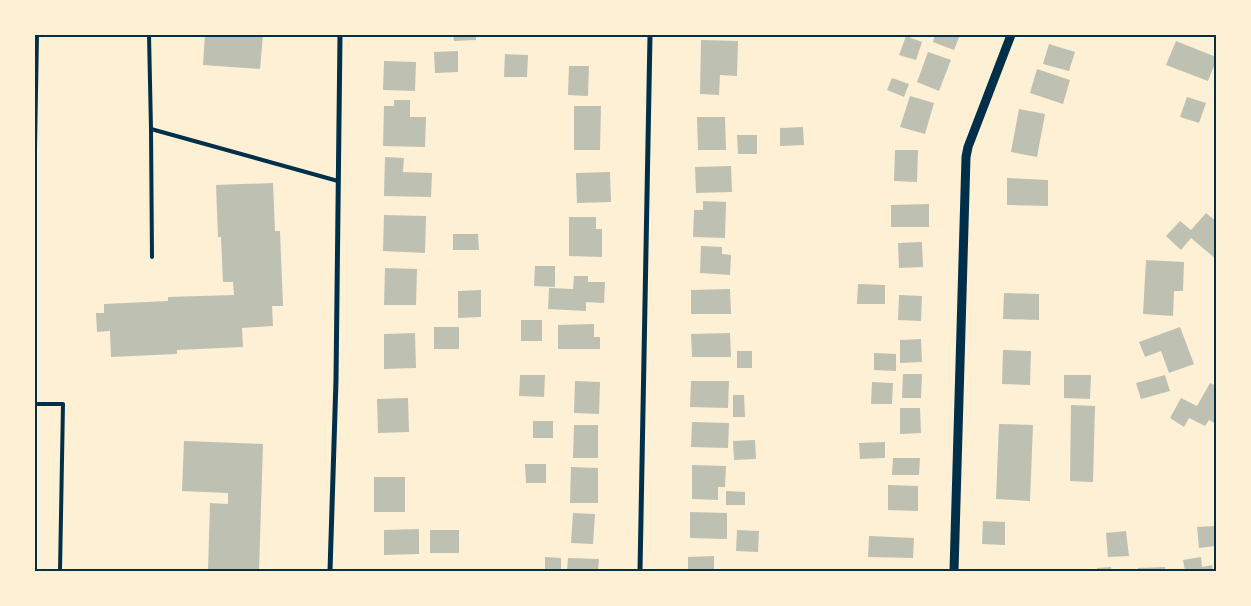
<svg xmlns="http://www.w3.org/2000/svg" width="1251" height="606" font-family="'Space Grotesk',sans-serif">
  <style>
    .building { fill: #bec0b2 }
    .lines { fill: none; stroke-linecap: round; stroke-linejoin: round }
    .service { stroke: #003049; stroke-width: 4 }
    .minor { stroke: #003049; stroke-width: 5 }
    .tertiary { stroke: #003049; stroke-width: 9 }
    .neatline { fill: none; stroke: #003049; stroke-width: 2 }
  </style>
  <rect width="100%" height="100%" fill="#fdf0d5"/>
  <path class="building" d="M205 35H263L260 69 203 65Z
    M453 35H476V40L454 41Z
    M935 35H960L954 50 933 42Z
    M906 36 922 42 916 60 899 55Z
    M701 40 738 41 737 76 720 75 719 95 700 94Z
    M1176 41 1216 57V61L1208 81 1166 65Z
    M1049 44 1075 52 1069 71 1043 64Z
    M458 51V72L435 73 434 52Z
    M928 52 951 60 939 91 917 82Z
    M505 54 528 55 527 77H504Z
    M384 61 416 62 415 91 383 90Z
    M569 66H589L588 96 568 95Z
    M1037 69 1070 80 1063 104 1030 93Z
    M892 78 909 84 904 97 887 90Z
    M910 96 934 103 925 134 900 127Z
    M1187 97 1206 103 1199 123 1180 117Z
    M394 100H410V117H426L425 147 383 146 384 106H394Z
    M574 106H601L600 150H574Z
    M1019 109 1045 114 1037 157 1011 152Z
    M697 117H725L726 150H698Z
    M803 127 804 145 780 146V128Z
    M737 135H757V154H738Z
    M895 150H918L917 182 894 181Z
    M385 157 404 158 403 172 432 173 431 197 384 196Z
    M731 166 732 192 696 193 695 167Z
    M610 172 611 202 577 203 576 173Z
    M1007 178 1048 180V206L1007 205Z
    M273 183 275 231H280L283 306H272L273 326 242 328 243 347 177 350V354L111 357 110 331 97 332 96 313H104V304L168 301V297L234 295 233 282H223L221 237H218L216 185Z
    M703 201 726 202 725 238 693 237 694 210H703Z
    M929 204V227H891V205Z
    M1206 213 1216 221V259L1191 238 1181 250 1166 236 1180 221 1191 230Z
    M384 215 426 216 425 253 383 251Z
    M569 217H596V229H602V257L569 256Z
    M453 234H478L479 250H453Z
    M922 242 923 267 899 268 898 243Z
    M701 246 722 247V254L731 255 730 275 700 273Z
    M1146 260 1184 262 1183 291H1174L1173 316 1143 314Z
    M535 266H555V287L534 286Z
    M385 268 417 269 416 305H384Z
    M574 276H588V282H605L604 303 586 302V311L548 309 549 288 573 289Z
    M858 284 885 285V304H857Z
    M730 289 731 314H691V290Z
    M481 290V317L458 318V291Z
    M1004 293 1039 294V320L1003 319Z
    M899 295 922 296 921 321 898 320Z
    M521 320H542V341H521Z
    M594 324V337H600V349H558V325Z
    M434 327H459V349H434Z
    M1180 327 1194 364 1169 373 1161 351 1145 357 1139 342Z
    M415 333 416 368 384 369V334Z
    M730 333 731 357H692L691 334Z
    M921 339 922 362 900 363V340Z
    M1003 350 1031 351 1030 385 1002 384Z
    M737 351H752V368H737Z
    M874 353 896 354V371L874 370Z
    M903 374H922L921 398H902Z
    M520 375H545L544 397 519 396Z
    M1064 375H1091L1090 399 1064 398Z
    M1165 375 1170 391 1141 399 1136 383Z
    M575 381 600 382 599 414 574 413Z
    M691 381H729L728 408 690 407Z
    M872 382 893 383 892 404H871Z
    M1210 383 1216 386V424L1209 420 1205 426 1189 418 1184 427 1170 418 1181 398 1197 406Z
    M733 395H744L745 417H733Z
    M408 398 409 432 378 433 377 399Z
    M1071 405 1095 406 1093 482 1070 481Z
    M900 408H920L921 433 900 434Z
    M533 421H553V438H533Z
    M692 422 729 423 728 448 691 447Z
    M999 424 1033 425 1030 501 996 499Z
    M574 425H598V458H573Z
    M755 440 756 459 734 460 733 441Z
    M184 441 263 444 259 571H208L210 503 228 504V493L182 491Z
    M885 442V458L860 459 859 443Z
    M893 458H920L919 475H892Z
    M525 464H546V483H526Z
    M692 465 726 466 725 487H718V500L692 499Z
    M571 467 598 468V503H570Z
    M374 477H405V512H374Z
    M888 485 918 486V511L888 510Z
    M726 491 745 492V505H726Z
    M690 512 727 513V539L690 538Z
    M573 513 595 514 593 544 571 543Z
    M983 521 1005 522V545L982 544Z
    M1215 526 1216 546 1199 548 1197 527Z
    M419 529V554L384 555V530Z
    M430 530H459V553H430Z
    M737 530 759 531 758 552 736 551Z
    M1126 531 1129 556 1108 557 1106 533Z
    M869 536 914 538 913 558 868 557Z
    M714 556V571H688V557Z
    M545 557 561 558V571H545Z
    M1201 557 1202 567 1212 565 1213 571H1185L1183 560Z
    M568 558 599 559 598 570H593V571H567Z
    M1111 567 1112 571H1097V568Z
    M1165 567V571H1138V568Z"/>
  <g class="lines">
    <path class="service" d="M149 35 151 129 338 181
      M151 129 152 257
      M35 148 37 35
      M35 404H63L60 571"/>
    <path class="minor" d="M330 571 336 380 340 35
      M640 571 650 35"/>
    <path class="tertiary" d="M954 571 966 157 968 147 1011 35"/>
  </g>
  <rect width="1251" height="606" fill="none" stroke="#fdf0d5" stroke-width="72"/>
  <rect x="36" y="36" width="1179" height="534" class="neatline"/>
</svg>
